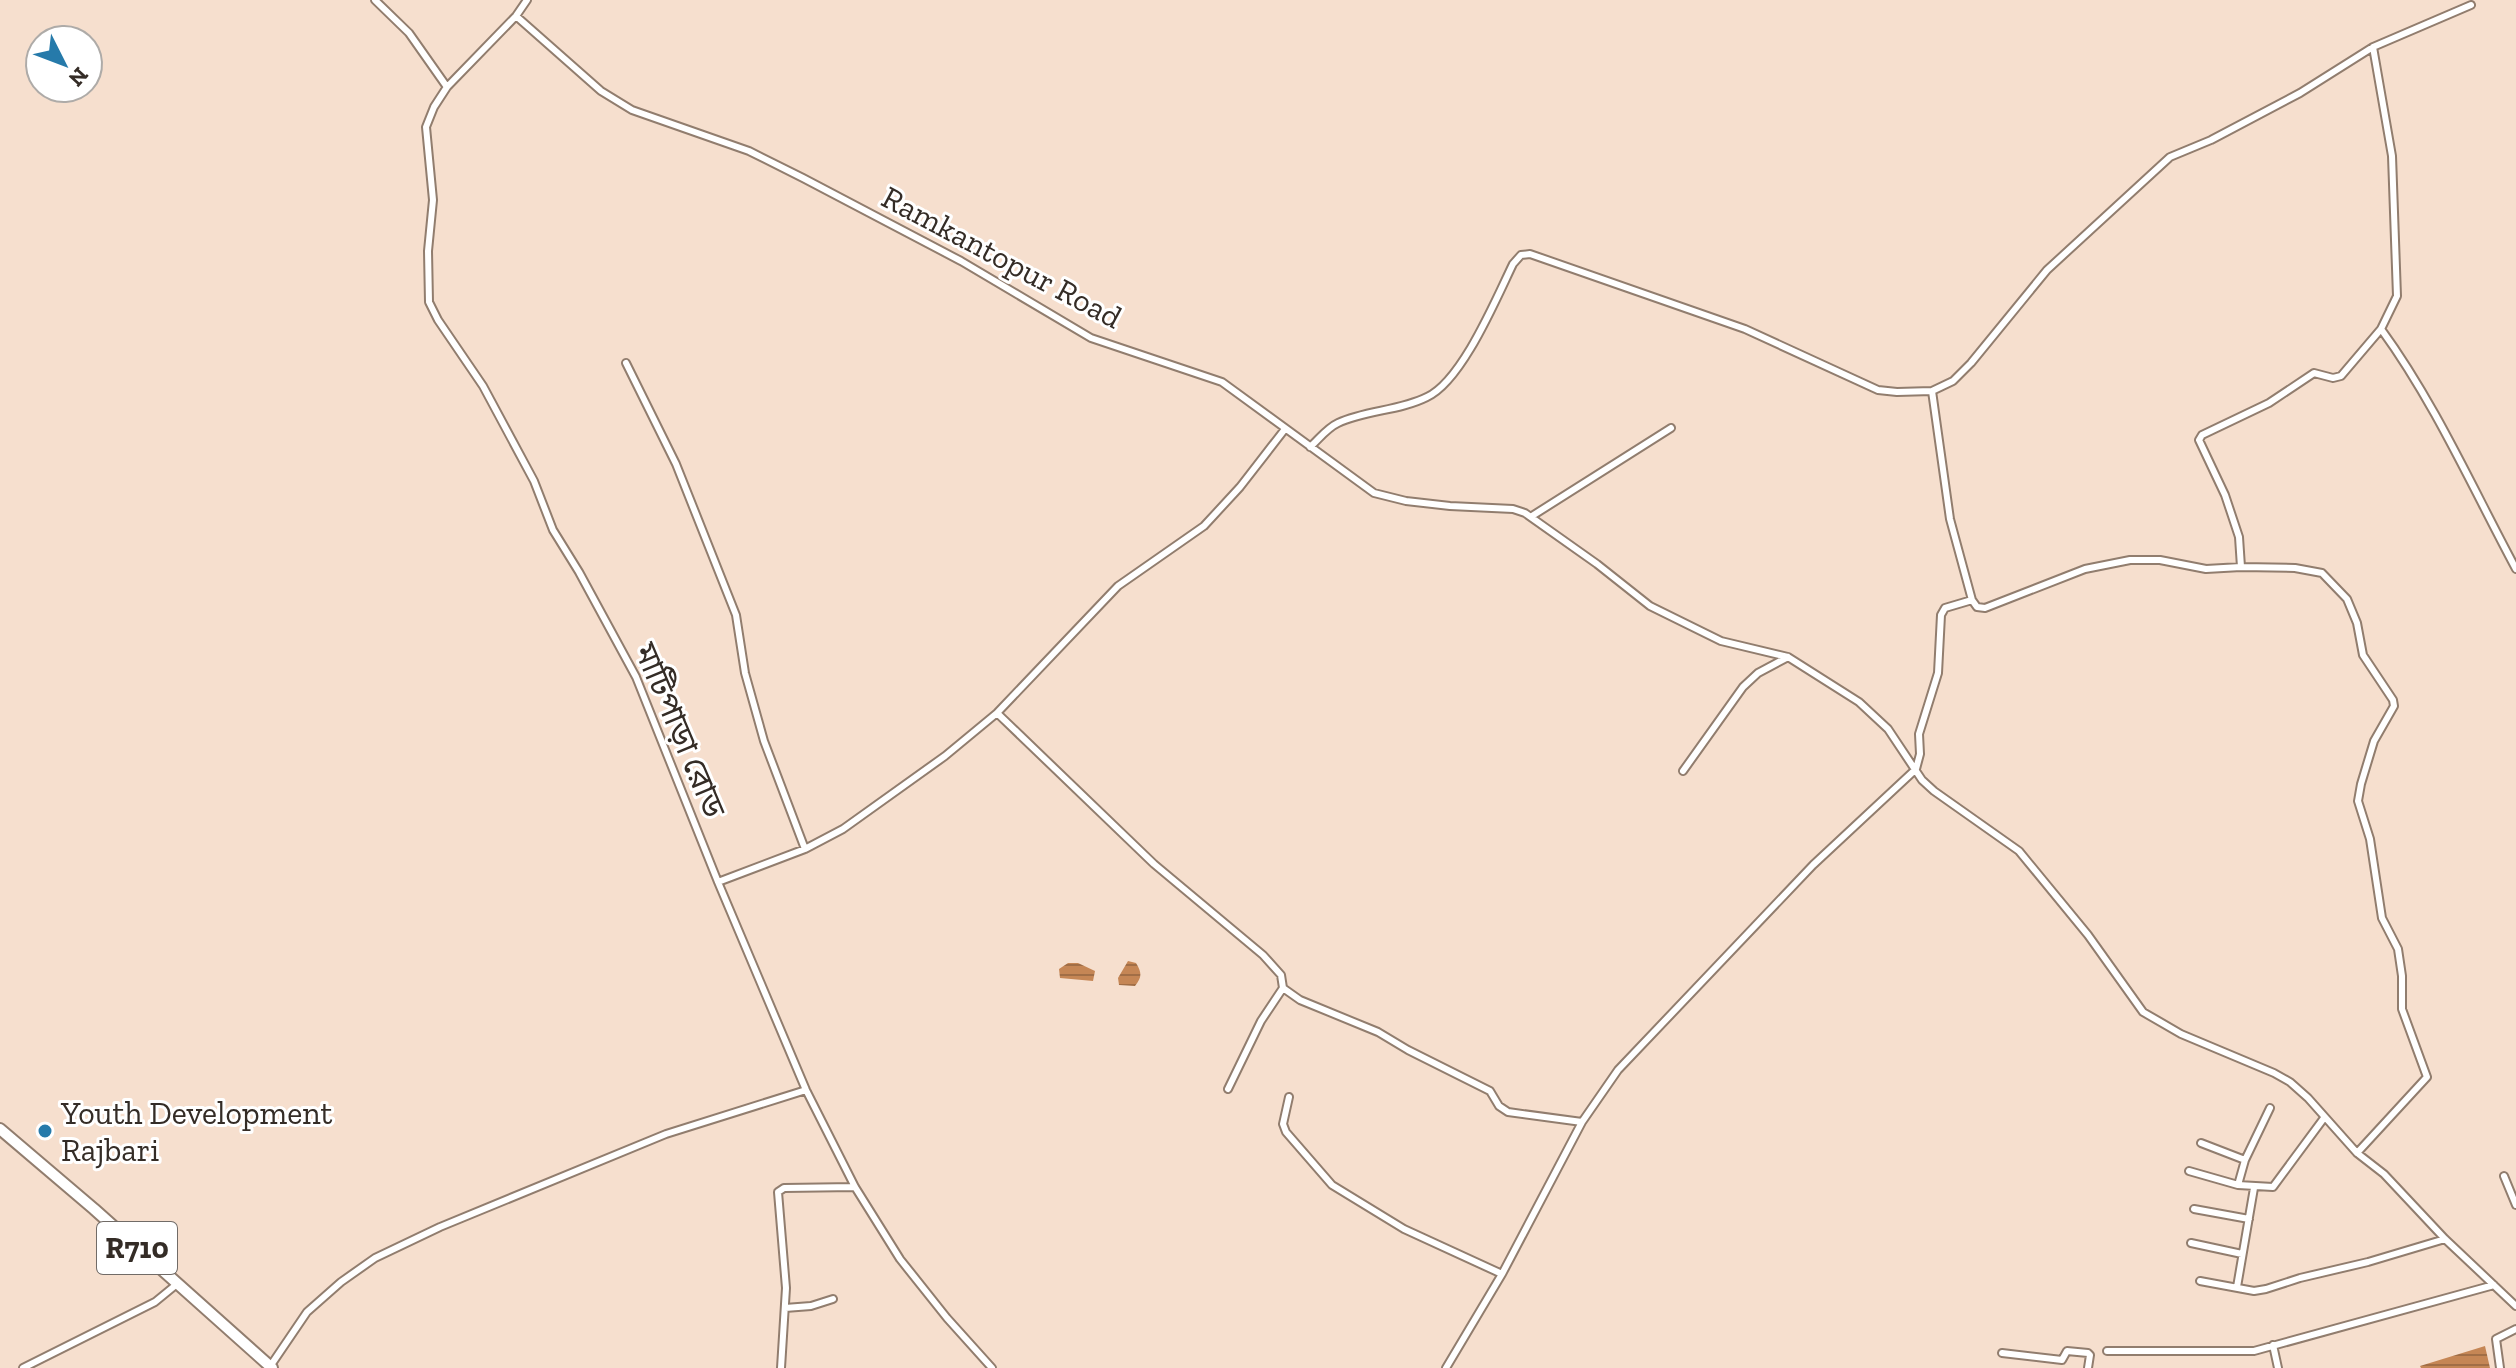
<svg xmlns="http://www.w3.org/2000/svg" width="2516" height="1368" font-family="'Zilla Slab','Noto Sans Bengali',serif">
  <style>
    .water { fill: url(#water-rules) }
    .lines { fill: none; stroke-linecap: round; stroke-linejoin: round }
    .minor-casing { stroke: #917d6e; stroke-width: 10 }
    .primary-casing { stroke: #917d6e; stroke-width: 14 }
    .minor { stroke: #fff; stroke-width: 6 }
    .primary { stroke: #fff; stroke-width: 10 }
    .poi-dot { fill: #267aaa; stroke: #fff; stroke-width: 3 }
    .labels { text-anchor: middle; stroke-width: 6; stroke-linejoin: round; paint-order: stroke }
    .shield { fill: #fff; stroke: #716b67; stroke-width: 2 }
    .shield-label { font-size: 30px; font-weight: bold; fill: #342c26 }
    .street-label { font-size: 32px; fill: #342c26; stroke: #fff }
    .poi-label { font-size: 32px; fill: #342c26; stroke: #fff; text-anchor: start }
  </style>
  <defs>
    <pattern id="water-rules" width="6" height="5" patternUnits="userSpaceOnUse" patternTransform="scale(2)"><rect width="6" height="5" fill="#c58655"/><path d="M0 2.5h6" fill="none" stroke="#a16e46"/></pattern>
  </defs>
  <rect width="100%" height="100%" fill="#f6dfce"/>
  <path class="water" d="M1128 961 1136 963C1142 973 1142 977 1135 986L1119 985 1118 978Z
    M1068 963H1078L1095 971 1093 981 1060 978 1059 969Z
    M2485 1346 2490 1368H2421L2420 1366Z"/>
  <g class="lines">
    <g class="minor-casing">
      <path id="minor" d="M375 0 409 33 447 87
        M527 0 516 16 447 87 434 107 426 127 433 200 428 251 429 302 438 320 483 386 534 481 553 530 579 572 636 677 718 882 806 1090 855 1187 900 1259 947 1318 992 1368
        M516 16 601 91 632 110 749 151 803 178 961 261 1091 338 1222 382 1374 493 1406 501 1450 506 1513 509 1525 513 1597 564 1650 606 1721 641 1788 657 1859 702 1888 729 1922 780 1934 791 2019 851 2088 935 2143 1012 2181 1034 2274 1073 2290 1082 2308 1098 2357 1153 2384 1174 2445 1239 2516 1306
        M2381 329C2435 403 2473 489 2516 569
        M626 363 676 464 736 615 745 673 764 741 805 849
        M1310 447C1319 439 1327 428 1338 423 1366 410 1399 411 1427 397 1462 381 1496 299 1513 264L1521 255 1530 254 1745 329 1878 390 1897 392 1932 391
        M1532 516 1671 428
        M1972 600 1977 607 1985 608 2085 569 2130 560H2160L2206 569 2241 567
        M997 713 1154 864 1263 955 1281 975 1283 988 1261 1021 1228 1089
        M1683 771 1743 687 1758 673 1788 657
        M718 882 805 849 843 829 945 756 997 713 1118 586 1204 526 1240 487 1285 429
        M1283 988 1300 1000 1378 1032 1408 1050 1490 1091 1499 1106 1508 1112 1582 1122
        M1289 1097 1283 1124 1286 1132 1332 1185 1404 1229 1502 1274
        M2201 1143 2245 1160
        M2357 1153 2427 1077 2402 1009V976L2398 949 2382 918 2370 839 2358 801 2361 784 2374 741 2394 706 2393 700 2363 655 2357 623 2347 599 2322 573 2295 568 2241 567 2239 537 2225 495 2199 440 2202 435 2269 403 2314 373 2333 378 2341 376 2381 329 2397 296 2392 156 2373 47
        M2189 1171 2238 1185 2273 1187 2324 1118
        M2504 1176 2516 1205
        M2238 1185 2245 1160 2270 1108
        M2194 1209 2249 1219
        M2191 1243 2242 1254
        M2200 1281 2254 1291 2266 1289 2300 1278 2368 1262 2445 1239
        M2237 1287 2254 1188
        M785 1308 811 1306 833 1299
        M2273 1345 2278 1368
        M2107 1351H2254L2494 1285
        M2002 1353 2062 1360 2067 1351 2088 1353 2090 1355 2088 1368
        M23 1368 155 1302 177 1284
        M269 1368 307 1312 341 1282 375 1258 440 1227 666 1134 806 1090
        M781 1368 786 1288 778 1192 784 1188 855 1187
        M1446 1368 1502 1274 1582 1122 1618 1070 1813 865 1916 769 1920 754 1919 734 1938 673 1941 615 1945 608 1972 600 1950 519 1932 391 1953 381 1971 363 2047 270 2170 157 2211 140 2300 93 2373 47 2471 5
        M2500 1368 2496 1339 2516 1329"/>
    </g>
    <g class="primary-casing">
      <path id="primary" d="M0 1129 94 1209 272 1368"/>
    </g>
    <use href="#minor" class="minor"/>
    <use href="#primary" class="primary"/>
  </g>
  <circle class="poi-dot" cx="45" cy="1131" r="8"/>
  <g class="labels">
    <rect class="shield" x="97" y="1222" width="80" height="52" rx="6"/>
    <g class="shield-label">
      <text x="137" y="1258">R710</text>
    </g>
    <g class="street-label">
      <text transform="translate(1002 257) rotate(28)" y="11">Ramkantopur Road</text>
      <text transform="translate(680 730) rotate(67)" y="11">মাটিপাড়া রোড</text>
    </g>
    <g class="poi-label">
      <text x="61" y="1124">Youth Development<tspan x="61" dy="37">Rajbari</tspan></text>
    </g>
  </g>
  <g transform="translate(64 64) rotate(132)"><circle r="38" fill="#ffffff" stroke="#aeaba8" stroke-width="2"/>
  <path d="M0-6L14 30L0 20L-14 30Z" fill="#267aaa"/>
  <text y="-12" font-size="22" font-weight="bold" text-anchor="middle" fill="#342c26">N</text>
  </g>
</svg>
